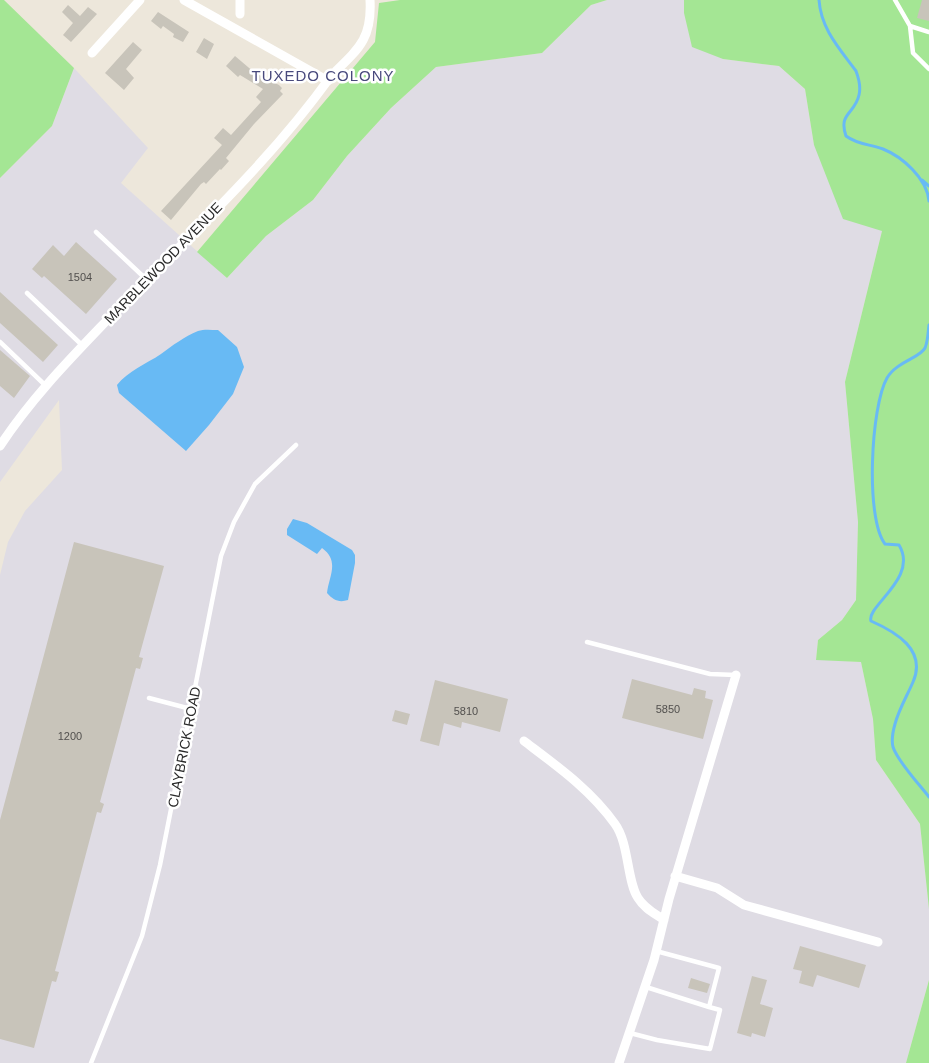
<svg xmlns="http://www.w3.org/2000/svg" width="929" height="1063" font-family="Helvetica,sans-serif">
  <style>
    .industrial { fill: #dfdce4 }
    .green { fill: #a4e694 }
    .water { fill: #68baf4 }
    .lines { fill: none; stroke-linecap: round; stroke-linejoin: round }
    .stream { stroke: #68baf4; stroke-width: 3 }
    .building { fill: #c8c4ba }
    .service { stroke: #fff; stroke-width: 4.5 }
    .minor { stroke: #fff; stroke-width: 9 }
    .labels { text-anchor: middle; stroke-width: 5; stroke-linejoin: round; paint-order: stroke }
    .number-label { font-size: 11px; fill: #52504e }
    .street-label { font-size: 14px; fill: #2a2a2a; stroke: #fff }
    .neighbourhood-label { font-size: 15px; letter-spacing: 1px; fill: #48497c; stroke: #fff }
  </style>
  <rect width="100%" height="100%" fill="#ede7db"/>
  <path class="industrial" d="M607 0H684V13L723 59 779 66 805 89 814 145 882 231 845 382 858 522 856 600 842 620 818 640 816 659 861 662 873 719 876 760 920 824 929 909V980L906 1063H0V575L8 542 25 511 62 470 59 400 0 482V178L52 126 74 68 148 148 121 183 227 278 266 236 313 200 347 156 391 108 436 67 542 53 591 5Z"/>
  <path class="green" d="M0 0H4L74 68 52 126 0 178Z
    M400 0H607L591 5 542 53 436 67 391 108 347 156 313 200 266 236 227 278 197 252 375 42 379 3Z
    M684 0H929V909L920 824 876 760 873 719 861 662 816 660 818 640 842 620 856 600 858 522 845 382 882 231 843 219 814 145 805 89 779 66 723 59 692 47 684 13Z
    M929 980V1063H906Z"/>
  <path class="water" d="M218 330 237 347 244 367 233 394 209 425 186 451 119 393 117 385C128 371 146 364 161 354 173 345 184 337 198 331 204 329 211 330 218 330Z
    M293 519 307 523 352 550 355 555V563L348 600C339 603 333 600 327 593 329 576 340 561 322 548L317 554 287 535V529Z"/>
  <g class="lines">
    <path class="stream" d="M819 0C821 29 839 48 856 71 859 79 861 87 859 95 855 114 838 113 846 136 858 145 870 144 883 149 903 157 927 179 929 201
      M922 180 929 186
      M929 325C928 332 928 341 925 348 920 358 896 362 887 378 871 406 865 518 885 544L899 545C919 578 866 606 871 621 896 632 927 650 913 682 907 696 899 709 895 724 893 731 891 739 893 747 898 762 919 784 929 797"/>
  </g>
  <path class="building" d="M922 0H929V21L917 18Z
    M68 5 80 16 88 7 97 14 71 42 63 35 73 23 62 12Z
    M158 12 189 32 183 42 173 37 174 34 163 26 161 29 151 21Z
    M204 38 214 44 207 59 196 52Z
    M133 42 142 50 126 69 134 78 124 90 105 73Z
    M235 56 255 73 279 85 282 88 280 91 283 94 254 124 226 158 229 161 221 170 220 169 206 184 204 182 201 184 171 220 161 211 222 145 214 138 223 128 231 135 261 102 256 97 263 89 240 75 238 77 226 66Z
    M76 242 117 279 86 314 44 276 42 278 32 269 53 245 64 256Z
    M0 292 58 345 43 362 0 323Z
    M0 350 30 376 14 398 0 386Z
    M74 542 164 566 139 657 143 658 140 669 136 668 100 802 104 804 101 813 97 812 55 971 59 972 56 982 52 981 34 1048 0 1039V820Z
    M632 679 692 695 694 688 706 691 705 698 713 700 703 739 622 718Z
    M435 680 508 699 500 732 462 722 461 728 444 723 439 746 420 741Z
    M395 710 410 714 407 725 392 721Z
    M800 946 866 965 859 988 817 975 813 987 799 983 802 971 793 969Z
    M752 976 767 980 760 1004 773 1008 765 1037 752 1033 751 1037 737 1033Z
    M691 978 710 984 707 993 688 988Z"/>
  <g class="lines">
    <path class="service" d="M895 0 910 26 929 32
      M910 26 913 53 929 69
      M96 232 147 280
      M27 293 83 346
      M0 342 46 386
      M587 642 710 674 736 675
      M149 698 191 709
      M646 987 709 1007 719 968 656 951
      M630 1033 657 1040 710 1049 720 1010 709 1007
      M91 1063 142 936 160 865 221 556 234 522 255 484 296 445"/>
    <path class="minor" d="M184 0 328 81
      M240 14V0
      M92 53 140 0
      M336 71C361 47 372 36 370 0
      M0 446C32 397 73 356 113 314 188 237 268 164 331 76
      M524 741C557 766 591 790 615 824 629 843 627 882 638 898 644 908 654 913 664 920
      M675 876 717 888 744 905 878 942
      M619 1063 654 960 669 899 736 675"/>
  </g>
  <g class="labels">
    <g class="number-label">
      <text x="80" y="281">1504</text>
      <text x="668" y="713">5850</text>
      <text x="466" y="715">5810</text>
      <text x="70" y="740">1200</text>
    </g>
    <g class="street-label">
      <text transform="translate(163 263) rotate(-46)" y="5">MARBLEWOOD AVENUE</text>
      <text transform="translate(184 747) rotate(-79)" y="5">CLAYBRICK ROAD</text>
    </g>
    <g class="neighbourhood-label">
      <text x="323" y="81">TUXEDO COLONY</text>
    </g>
  </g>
</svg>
